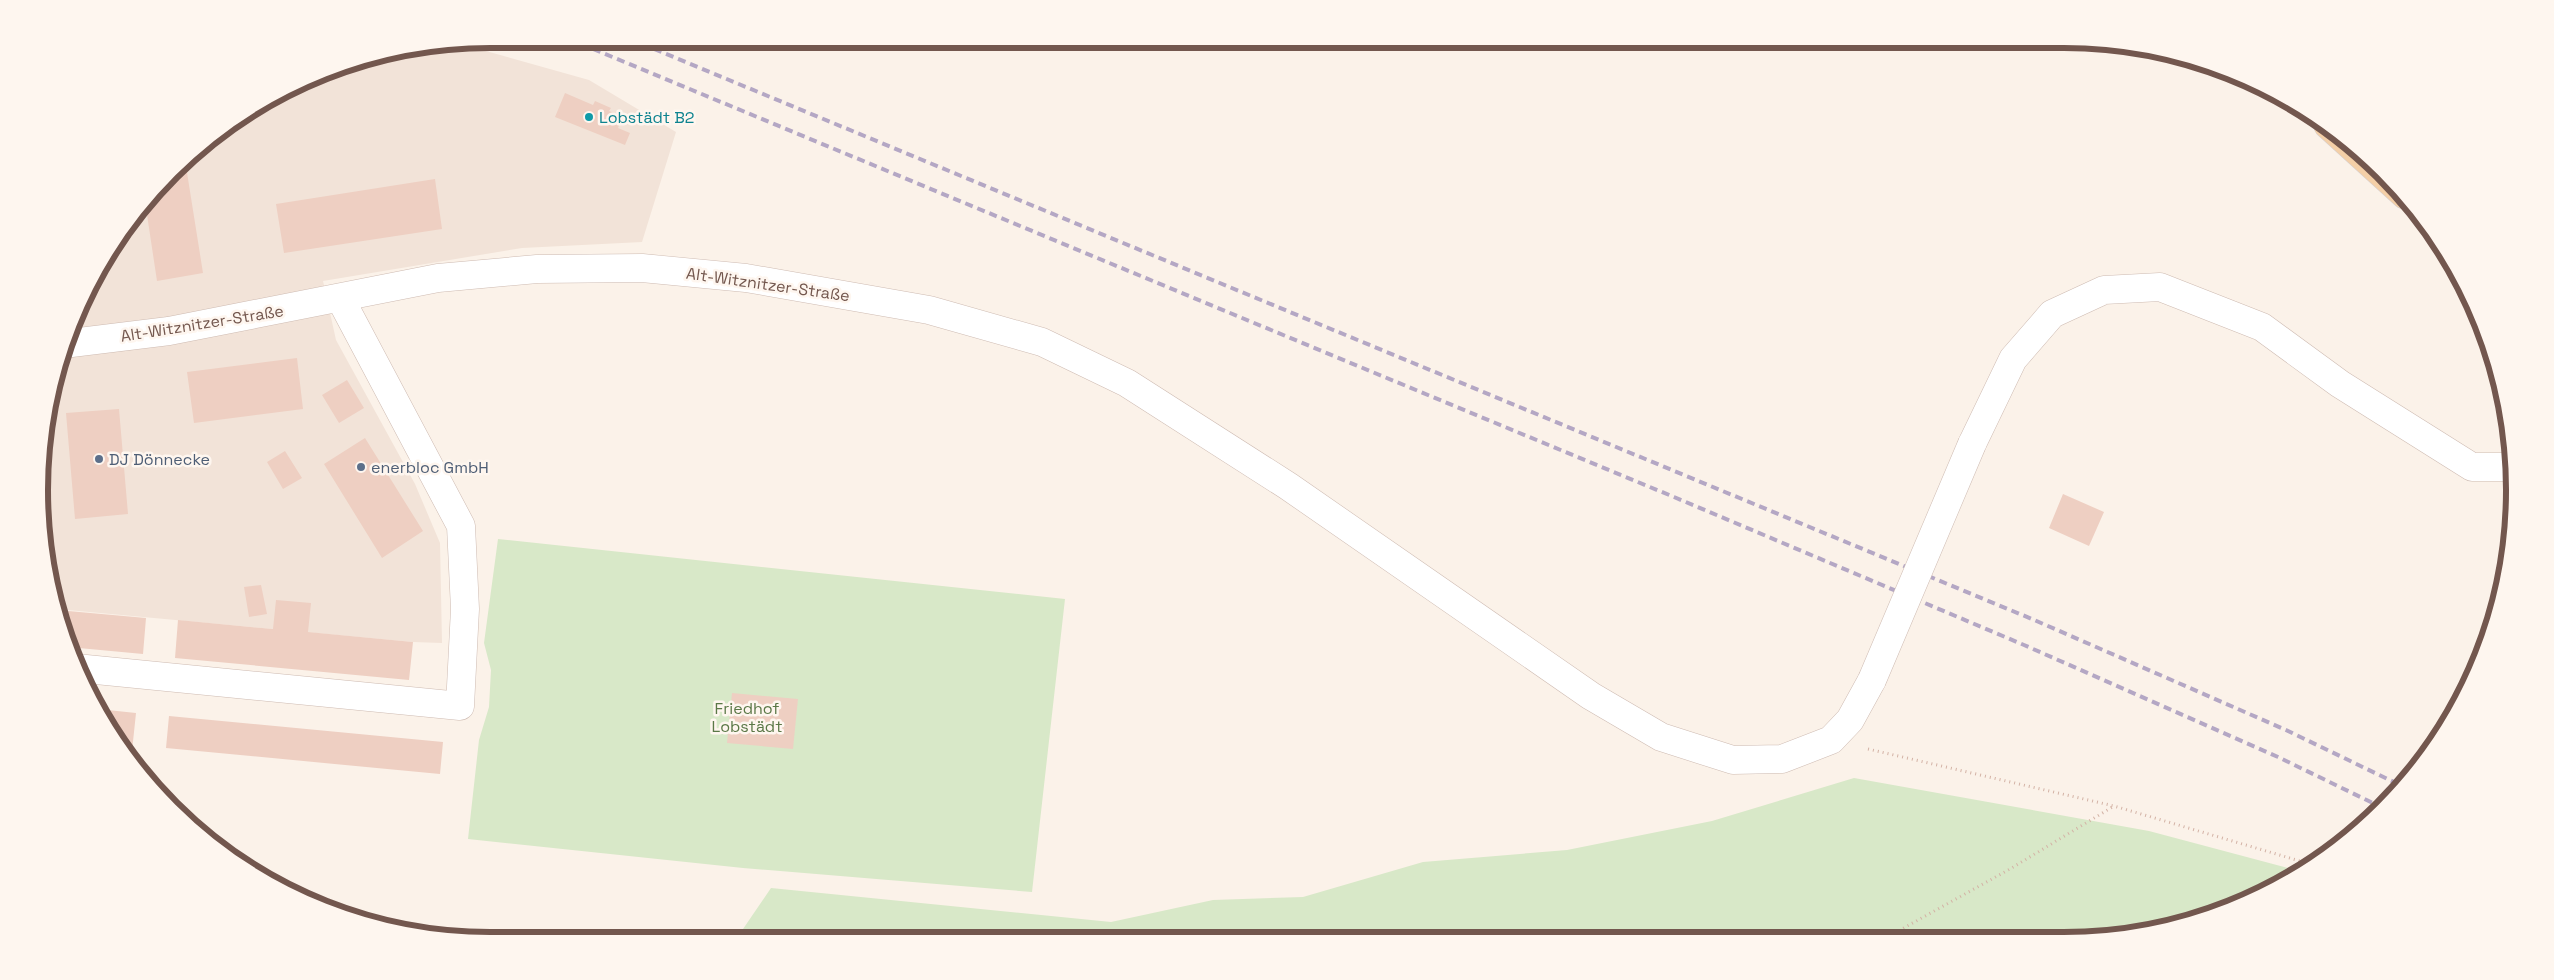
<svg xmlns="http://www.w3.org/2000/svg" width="2554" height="980" font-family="'Space Grotesk',sans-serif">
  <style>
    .residential { fill: #f2e3d8 }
    .green { fill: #d8e8c8 }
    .building { fill: #eecfc2 }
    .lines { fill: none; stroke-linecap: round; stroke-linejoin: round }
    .minor-casing { stroke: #cebbb2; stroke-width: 29 }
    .major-casing { stroke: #d8d0cd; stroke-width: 29 }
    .path { stroke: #d3b2a5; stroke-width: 3; stroke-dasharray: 1 4; stroke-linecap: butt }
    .minor { stroke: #fff; stroke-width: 28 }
    .major { stroke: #f4cfa7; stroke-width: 28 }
    .rail { stroke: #b4a7c4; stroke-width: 4; stroke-dasharray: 8 5; stroke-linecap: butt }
    .minor-bridge-casing { stroke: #cebbb2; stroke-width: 29; stroke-linecap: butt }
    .minor-bridge { stroke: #fff; stroke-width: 28 }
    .culture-dot { fill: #0f9aa8; stroke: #fef6ef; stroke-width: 2 }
    .service-dot { fill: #5c6f8a; stroke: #fef6ef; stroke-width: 2 }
    .labels { text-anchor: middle; stroke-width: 5; stroke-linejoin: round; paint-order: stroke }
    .culture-label { font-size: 16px; fill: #0d838f; stroke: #fef6ef; text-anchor: start }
    .street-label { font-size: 16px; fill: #73574e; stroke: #fef6ef }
    .service-label { font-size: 16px; fill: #4e5e75; stroke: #fef6ef; text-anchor: start }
    .park-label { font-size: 16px; fill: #5b7847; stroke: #fef6ef }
    .rim { fill: none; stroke: #73574e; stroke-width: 6 }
  </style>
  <rect width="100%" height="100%" fill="#fbf2e9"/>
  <path class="residential" d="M461 44 589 80 676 132 642 242 522 248 323 281 336 340 415 484 440 543 442 643 413 642 57 609 47 578 43 431 63 345 99 265 193 151 264 99 345 63Z"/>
  <path class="green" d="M498 539 1065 599 1032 892 743 868 468 839 479 740 489 707 491 670 484 643Z
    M1854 778 2149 831 2299 871 2263 895 2123 937 743 941V929L771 888 1111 922 1213 900 1303 897 1423 862 1567 850 1712 821Z"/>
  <path class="building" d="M565 93 593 105 595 101 611 108 609 111 623 116 618 128 630 133 625 145 555 117Z
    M185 160 203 273 157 281 146 208Z
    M435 179 442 229 284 253 276 204Z
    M297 358 303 409 194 423 187 372Z
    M347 380 364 408 339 423 322 395Z
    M119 409 128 514 75 519 66 413Z
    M365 438 423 531 382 558 324 464Z
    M285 451 302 478 283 489 267 462Z
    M2063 494 2104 512 2089 546 2049 528Z
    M261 585 267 614 249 617 244 587Z
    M276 600 311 603 308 632 413 642 409 680 175 658 178 620 273 629Z
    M57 610 146 618 143 654 68 647Z
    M732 693 798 699 793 749 727 743Z
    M98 709 136 713 132 751 123 750 115 740Z
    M169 716 443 742 440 774 166 748Z"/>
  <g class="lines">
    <g class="minor-casing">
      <path id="minor" d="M63 344 169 331 438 278 537 269 642 268 746 278 929 310 1042 342 1127 383 1288 486 1591 696 1661 737 1733 760 1782 759 1831 740 1850 720 1872 680
        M1972 444 2013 359 2052 314 2104 290 2160 287 2262 327 2340 384 2472 467H2513
        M76 668 460 706 465 609 461 526 340 298"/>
    </g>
    <g class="major-casing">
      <path id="major" d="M2328 125 2405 195"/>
    </g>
    <path class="path" d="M1868 749 2114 806 2310 864
      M1892 938 1900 930 2010 869 2114 806"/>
    <use href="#minor" class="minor"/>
    <use href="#major" class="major"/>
    <path class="rail" d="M569 39 1674 497 2024 645 2278 757 2381 807
      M630 39 2032 619 2286 730 2400 785"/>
    <g class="minor-bridge-casing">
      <path id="minor-bridge" d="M1872 680 1972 444"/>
    </g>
    <use href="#minor-bridge" class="minor-bridge"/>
  </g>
  <circle class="culture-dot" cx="589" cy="117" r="5"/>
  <g class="service-dot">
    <circle cx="99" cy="459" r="5"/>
    <circle cx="361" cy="467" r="5"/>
  </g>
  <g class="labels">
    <g class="culture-label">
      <text x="599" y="123">Lobstädt B2</text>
    </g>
    <g class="street-label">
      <text transform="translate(768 284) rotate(8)" y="6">Alt-Witznitzer-Straße</text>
      <text transform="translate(202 323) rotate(-9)" y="6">Alt-Witznitzer-Straße</text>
    </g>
    <g class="service-label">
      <text x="109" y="465">DJ Dönnecke</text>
      <text x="371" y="473">enerbloc GmbH</text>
    </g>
    <g class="park-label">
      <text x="747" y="714">Friedhof<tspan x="747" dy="18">Lobstädt</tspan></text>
    </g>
  </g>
  <path d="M0 0H2554V980H0ZM490 48H2064A442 442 0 0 1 2506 490V490A442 442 0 0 1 2064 932H490A442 442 0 0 1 48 490V490A442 442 0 0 1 490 48Z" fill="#fef6ef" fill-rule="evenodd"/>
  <path class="rim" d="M490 48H2064A442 442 0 0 1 2506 490V490A442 442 0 0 1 2064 932H490A442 442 0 0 1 48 490V490A442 442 0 0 1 490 48Z"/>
</svg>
